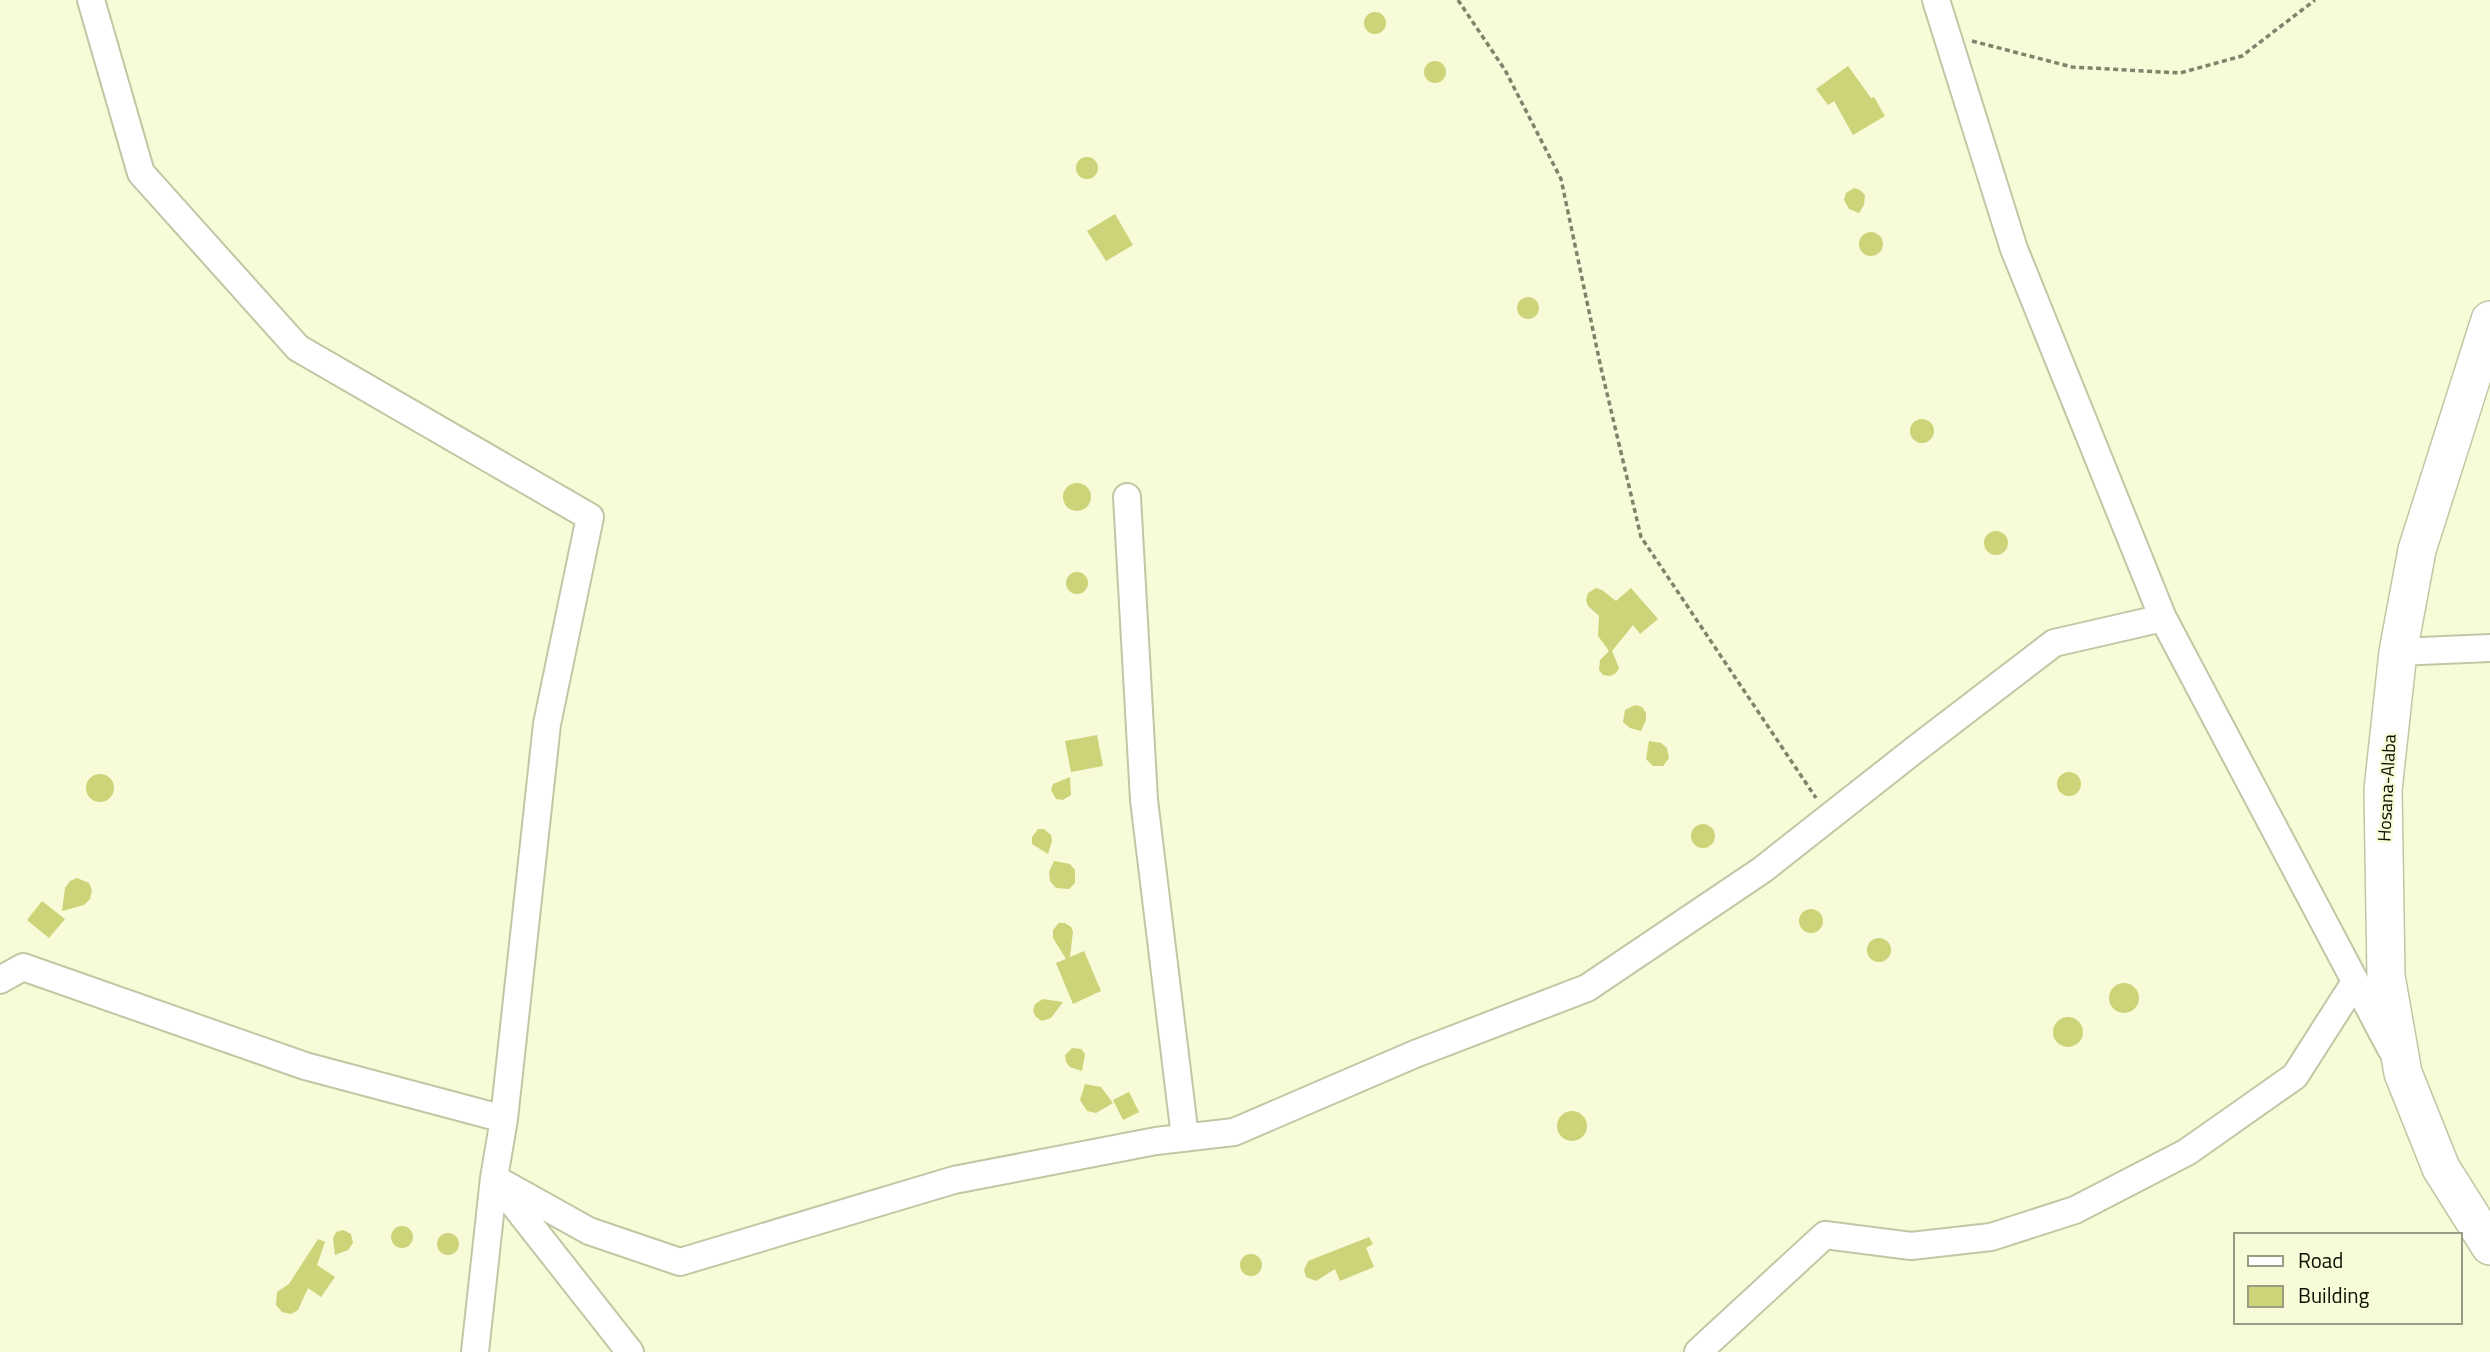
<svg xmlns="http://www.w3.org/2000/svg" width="2490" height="1352" font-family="'Titillium Web',sans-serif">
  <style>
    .building { fill: #ccd378 }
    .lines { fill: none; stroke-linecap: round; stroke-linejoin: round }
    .minor-casing { stroke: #c2c6a4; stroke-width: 30 }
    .secondary-casing { stroke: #c2c6a4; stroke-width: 40 }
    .path { stroke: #80836b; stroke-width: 3.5; stroke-dasharray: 5 3.5; stroke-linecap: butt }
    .minor { stroke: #fff; stroke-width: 26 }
    .secondary { stroke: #fff; stroke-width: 37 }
    .labels { text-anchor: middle; stroke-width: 5; stroke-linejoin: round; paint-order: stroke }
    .street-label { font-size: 18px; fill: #0f1004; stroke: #f7fbd7 }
  </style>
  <rect width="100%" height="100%" fill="#f7fbd7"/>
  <path class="building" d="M1364 23a11 11 0 1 1 22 0a11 11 0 1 1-22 0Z
    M1424 72a11 11 0 1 1 22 0a11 11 0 1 1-22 0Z
    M1848 66 1871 98 1874 97 1885 116 1853 135 1834 101 1828 105 1816 89Z
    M1076 168a11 11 0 1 1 22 0a11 11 0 1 1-22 0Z
    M1854 188 1860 190 1865 195 1864 205 1859 213 1849 209 1844 200 1846 193Z
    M1115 214 1133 245 1106 261 1087 231Z
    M1859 244a12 12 0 1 1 24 0a12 12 0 1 1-24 0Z
    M1517 308a11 11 0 1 1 22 0a11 11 0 1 1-22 0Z
    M1910 431a12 12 0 1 1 24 0a12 12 0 1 1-24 0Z
    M1063 497a14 14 0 1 1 28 0a14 14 0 1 1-28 0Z
    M1984 543a12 12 0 1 1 24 0a12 12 0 1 1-24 0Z
    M1066 583a11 11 0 1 1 22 0a11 11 0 1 1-22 0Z
    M1596 588 1602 590 1616 601 1631 588 1658 619 1640 634 1633 625 1612 651 1619 668 1616 673 1610 676 1603 675 1599 670 1600 660 1609 651 1598 636 1599 616 1588 606 1586 600 1588 593Z
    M1635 705 1642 707 1646 713V720L1641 731 1630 728 1623 722 1625 710Z
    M1097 735 1103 766 1071 772 1065 741Z
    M1649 741 1661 743 1667 748 1669 758 1663 766H1653L1646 759Z
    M2057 784a12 12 0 1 1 24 0a12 12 0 1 1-24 0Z
    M86 788a14 14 0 1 1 28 0a14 14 0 1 1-28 0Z
    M1070 777 1071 795 1063 800 1056 799 1051 790 1053 784Z
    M1691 836a12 12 0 1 1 24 0a12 12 0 1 1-24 0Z
    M1038 829H1044L1051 835 1052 841 1048 854 1032 844V837Z
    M1054 861 1070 864 1075 870V883L1069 889 1056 888 1050 881 1049 872Z
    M77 878 89 883 92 890 90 899 84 905 62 911 65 888 70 881Z
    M42 901 65 919 49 938 27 920Z
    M1799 921a12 12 0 1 1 24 0a12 12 0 1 1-24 0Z
    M1059 923H1065L1071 927 1073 932 1070 957 1084 951 1101 991 1073 1004 1056 963 1066 959 1053 938V930Z
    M1867 950a12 12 0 1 1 24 0a12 12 0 1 1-24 0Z
    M2109 998a15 15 0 1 1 30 0a15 15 0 1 1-30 0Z
    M1043 999 1063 1002 1051 1018 1042 1021 1036 1017 1033 1011 1035 1004Z
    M2053 1032a15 15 0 1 1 30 0a15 15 0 1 1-30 0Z
    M1072 1048 1081 1049 1085 1054 1082 1071 1070 1067 1066 1062 1065 1055Z
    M1085 1084 1101 1087 1113 1103 1096 1113 1087 1111 1080 1100Z
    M1129 1092 1139 1112 1123 1120 1113 1100Z
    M1557 1126a15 15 0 1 1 30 0a15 15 0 1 1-30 0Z
    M391 1237a11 11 0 1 1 22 0a11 11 0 1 1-22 0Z
    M343 1230 351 1234 353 1243 348 1250 335 1255 333 1238 336 1232Z
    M437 1244a11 11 0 1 1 22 0a11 11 0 1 1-22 0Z
    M1369 1237 1373 1244 1366 1248 1374 1267 1340 1281 1335 1269 1316 1281 1306 1277 1304 1270 1308 1261Z
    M318 1239 325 1242 317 1265 335 1277 321 1297 308 1288 298 1310 291 1314 282 1312 276 1305 277 1292 289 1284Z
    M1240 1265a11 11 0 1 1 22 0a11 11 0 1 1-22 0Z"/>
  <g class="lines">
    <g class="minor-casing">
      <path id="minor" d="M91 0 141 173 298 348 590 517 547 724 504 1119 494 1178 475 1352
        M1936 0 2014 249 2163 618 2391 1049
        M1127 497 1144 800 1185 1137
        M2398 652 2490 648
        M0 980 23 967 305 1066 504 1119
        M494 1178 589 1231 680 1262 954 1180 1156 1141 1234 1132 1415 1054 1587 988 1762 870 1917 748 2054 643 2163 618
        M501 1188 630 1352
        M1698 1352 1825 1235 1911 1246 1991 1237 2075 1210 2187 1152 2295 1076 2355 982"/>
    </g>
    <g class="secondary-casing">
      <path id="secondary" d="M2490 320 2417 550 2398 652 2383 790 2386 976 2403 1073 2441 1168 2490 1246"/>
    </g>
    <path class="path" d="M1458 0 1505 70 1561 179 1601 368 1641 537 1816 798
      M1972 41 2072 67 2180 73 2242 56 2315 0"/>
    <use href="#minor" class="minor"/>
    <use href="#secondary" class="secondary"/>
  </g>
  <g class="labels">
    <g class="street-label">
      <text transform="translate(2387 788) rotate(-87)" y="6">Hosana-Alaba</text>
    </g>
  </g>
  <rect x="2234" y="1233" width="228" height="91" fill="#f7fbd7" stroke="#9a9d83" stroke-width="2"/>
  <rect x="2248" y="1256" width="35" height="10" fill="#ffffff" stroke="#9a9d83" stroke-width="2"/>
  <text x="2298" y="1268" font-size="21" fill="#0f1004">Road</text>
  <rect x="2248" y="1286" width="35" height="21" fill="#ccd378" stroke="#9a9d83" stroke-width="2"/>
  <text x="2298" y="1303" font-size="21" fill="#0f1004">Building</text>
</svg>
